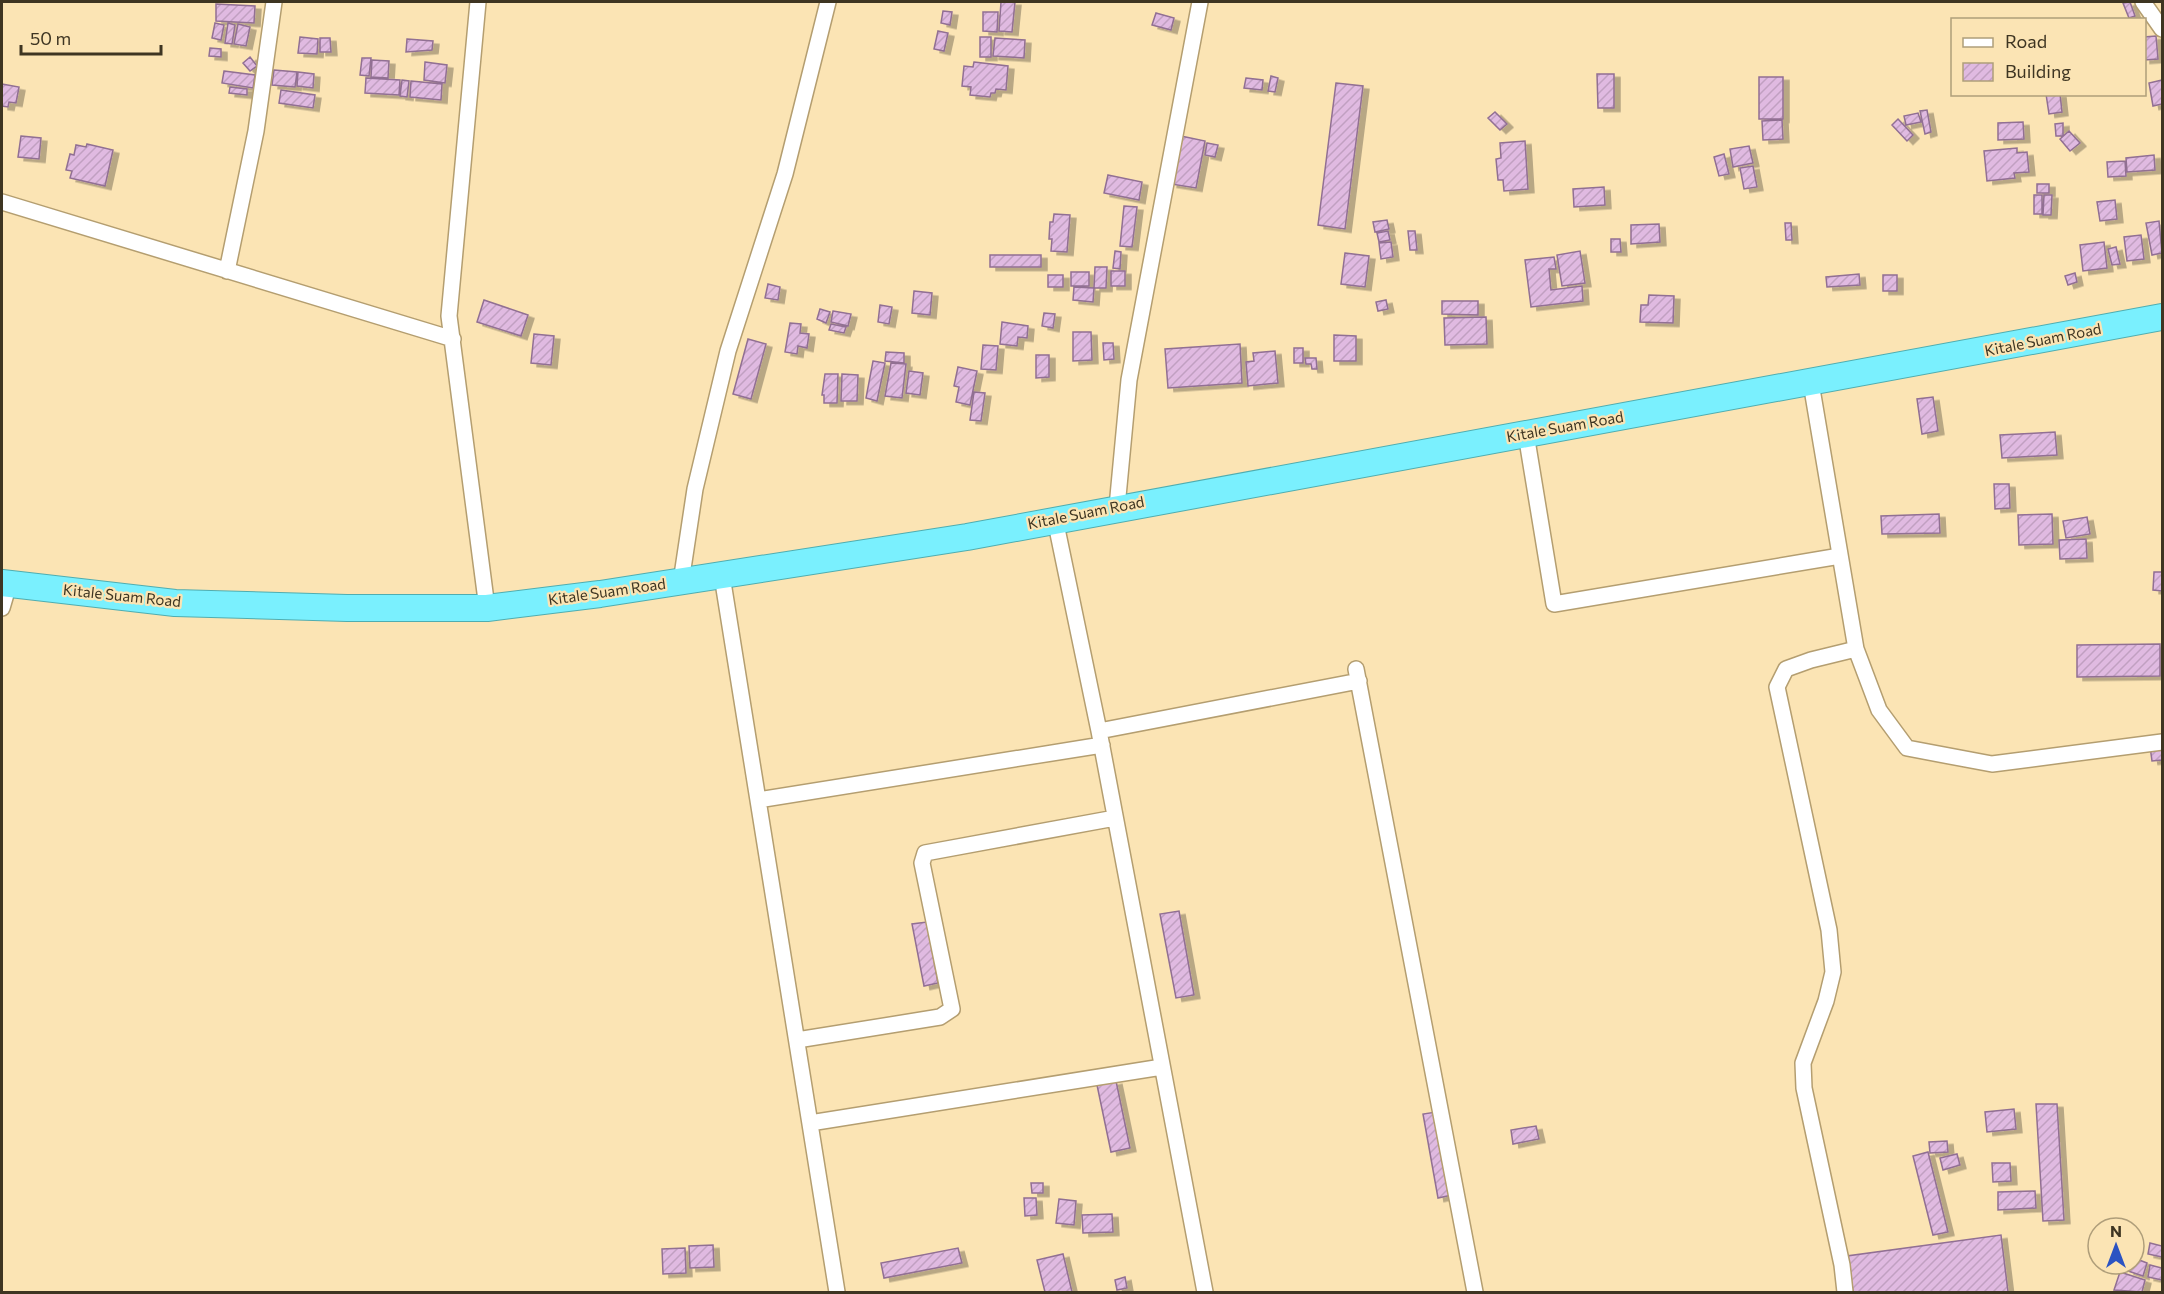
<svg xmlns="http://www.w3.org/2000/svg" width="2164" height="1294" font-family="Commissioner,sans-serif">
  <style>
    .building { fill: url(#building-hatch); stroke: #916f93; stroke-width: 1.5; filter: url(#shadow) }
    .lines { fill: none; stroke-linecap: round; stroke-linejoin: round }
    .minor-casing { stroke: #b49e70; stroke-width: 18 }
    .trunk-casing { stroke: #50adb0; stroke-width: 28 }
    .minor { stroke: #fff; stroke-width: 15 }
    .trunk { stroke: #7af0fe; stroke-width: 26 }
    .labels { text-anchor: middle; stroke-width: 4.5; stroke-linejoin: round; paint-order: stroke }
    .street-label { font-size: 15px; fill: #3e3522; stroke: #fbe4b4 }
  </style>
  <defs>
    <pattern id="building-hatch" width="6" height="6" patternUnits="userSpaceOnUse" patternTransform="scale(1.5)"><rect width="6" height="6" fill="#e0bae1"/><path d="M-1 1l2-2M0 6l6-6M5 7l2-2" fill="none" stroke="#c1a0c1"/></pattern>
    <filter id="shadow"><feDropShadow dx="6" dy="3.5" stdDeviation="0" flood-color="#0004"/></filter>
  </defs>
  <rect width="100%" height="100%" fill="#fbe4b4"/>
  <path class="building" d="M1001 2H1015L1012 32 999 31Z
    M2130 2 2135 16 2129 18 2123 3Z
    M216 4 255 6 254 23 216 21Z
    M943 11 952 12 950 25 941 23Z
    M983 12H998L997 32 983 31Z
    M1156 13 1174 18 1171 30 1152 25Z
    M215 23 224 25 221 40 212 38Z
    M228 23 235 25 232 44 225 43Z
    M238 24 250 27 246 46 234 44Z
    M938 31 948 33 944 51 934 49Z
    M2156 36 2158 59 2144 60V37Z
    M300 37 318 39 317 54 298 53Z
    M980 37H991V57H980Z
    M320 38H330L331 52H320Z
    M995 38 1025 40 1024 58 993 56Z
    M407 39 433 41 432 50 406 52Z
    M210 48 221 49V57L209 56Z
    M250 57 257 66 250 71 243 63Z
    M362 58H371L369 76 360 75Z
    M372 60 389 61 388 78 371 77Z
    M425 62 447 65 445 83 424 80Z
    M974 62 1008 66 1006 90 996 89 995 93H991L990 97 970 95 971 87 962 86 964 66 973 67Z
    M274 70 297 72 295 87 272 85Z
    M224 71 255 75 253 88 222 83Z
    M298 72 314 74 313 88 297 86Z
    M1597 74H1614V108H1598Z
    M1271 76 1278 78 1275 92 1268 91Z
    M1759 77H1783V119H1759Z
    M366 78 400 80 399 95 365 93Z
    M1246 78 1263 80 1262 90 1244 88Z
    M402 80 409 81 407 97 400 96Z
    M2162 80V104L2153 106 2149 83Z
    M411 81 442 84 441 100 410 97Z
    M1336 83 1363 86 1345 229 1318 225Z
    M2 84 19 87 16 103 9 102 8 107 2 106Z
    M230 87 247 89V95L229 93Z
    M281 90 315 95 313 108 279 103Z
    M2046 94H2060L2062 112 2049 114Z
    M1927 110 1931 132 1925 134 1920 111Z
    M1495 112 1507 124 1500 130 1488 118Z
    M1918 113 1921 122 1906 125 1904 116Z
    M1898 119 1913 135 1907 141 1892 125Z
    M1782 120 1783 139 1763 140 1762 121Z
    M2023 122 2024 139 1998 140V123Z
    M2063 123V136H2056L2055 124Z
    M2069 131 2080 143 2070 151 2060 139Z
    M21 136 41 138 39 159 18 157Z
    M1181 136 1205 141 1196 188 1171 184Z
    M1525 141 1528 189 1504 191 1503 180H1498L1496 159 1501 158 1500 143Z
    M1207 143 1218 145 1215 157 1205 155Z
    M87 144 113 150 105 186 70 178 72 171 66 170 70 154 74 155 76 145 86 147Z
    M1749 146 1753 163 1733 167 1730 149Z
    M2017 148V153L2027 152 2029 172 2014 173 2015 178 1987 181 1984 151Z
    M1724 154 1729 174 1719 176 1714 157Z
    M2154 155 2155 170 2127 172 2126 158Z
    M2125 161 2126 176 2108 177 2107 162Z
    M1753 166 1757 187 1744 189 1740 168Z
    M1108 175 1142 182 1139 200 1104 193Z
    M2037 184H2049V193H2037Z
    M1604 187 1605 205 1574 207 1573 189Z
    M2034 195H2042V214H2034Z
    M2044 195H2052L2051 215H2043Z
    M2115 200 2117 219 2100 221 2097 202Z
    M1124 206 1137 207 1132 247 1120 246Z
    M1054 214 1070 215 1067 252 1051 251 1052 239H1049L1050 222H1053Z
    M1387 220 1389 229 1375 232 1373 222Z
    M2159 221 2162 253 2152 255 2146 223Z
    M1785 223H1791L1792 240H1786Z
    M1659 224 1660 242 1631 244V225Z
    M1388 231 1390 240 1379 242 1377 233Z
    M1408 231H1415L1417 250H1410Z
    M2141 235 2144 259 2127 261 2124 237Z
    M1611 239H1620L1621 252H1611Z
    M1391 242 1393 257 1381 259 1379 243Z
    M2104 242 2107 268 2083 271 2080 245Z
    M2116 247 2120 264 2112 265 2108 249Z
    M1115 251 1121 252 1120 269 1113 268Z
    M1580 251 1585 283 1562 286 1557 255Z
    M1345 253 1369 256 1365 287 1341 284Z
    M990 255H1041V267H990Z
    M1554 257 1556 269H1549L1551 290 1582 286 1583 301 1531 307 1525 260Z
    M1095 267H1107L1106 288H1094Z
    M1111 271H1125V286H1111Z
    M1071 272H1089V286H1071Z
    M2075 273 2077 282 2068 285 2065 276Z
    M1859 274 1860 285 1827 287 1826 277Z
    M1048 275H1063V287H1048Z
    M1883 275H1897V291H1883Z
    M768 284 780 287 778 300 765 298Z
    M1074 287 1094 288 1093 302 1073 300Z
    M914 291 932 293 930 315 912 313Z
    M1649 295 1674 296 1673 323 1640 322 1641 305H1648Z
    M484 300 528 315 521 336 477 322Z
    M1386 300 1388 309 1378 311 1376 302Z
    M1442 301H1478V315L1442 314Z
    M880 305 892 307 889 324 878 322Z
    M820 309 830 312 826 323 817 319Z
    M833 311 851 314 848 326 831 322Z
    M1044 313 1055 314 1053 328 1042 326Z
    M1486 317 1487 344 1445 345 1444 318Z
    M1002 322 1028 326 1027 338 1018 337 1017 346 1000 344Z
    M790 323 801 324 800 333 809 334 807 348 798 346 797 354 785 352Z
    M831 324 846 327 844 333 829 330Z
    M1073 332H1091L1092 360 1073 361Z
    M534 334 554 336 551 365 531 363Z
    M1334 335 1356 336V361H1334Z
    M748 339 766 344 751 399 733 394Z
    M1103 343H1113L1114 359 1104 360Z
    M1240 344 1242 383 1168 388 1165 349Z
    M983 345 998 346 996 370 981 369Z
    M1294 348H1303V363H1294Z
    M1275 351 1278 383 1248 386 1246 362 1254 361 1253 353Z
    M886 352 904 353V363L885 361Z
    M1036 355H1049V377L1036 378Z
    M1305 358H1316L1317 369H1312L1311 364H1306Z
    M873 361 885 363 877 401 866 398Z
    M891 363 906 364 902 398 885 396Z
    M958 367 977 371 970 405 956 402 959 387 954 386Z
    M909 371 923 373 920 395 906 393Z
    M825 374H838L837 403H824V395H822Z
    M842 374 858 375 857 401H841Z
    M974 392 985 393 981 421 970 420Z
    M1933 397 1938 431 1922 434 1917 399Z
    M2055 432 2057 455 2002 458 2000 435Z
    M1994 484H2009L2010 508 1995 509Z
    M1939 514 1940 533 1882 534 1881 516Z
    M2052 514 2053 544 2019 545 2018 515Z
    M2087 517 2090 534 2066 538 2063 521Z
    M2086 539 2087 558 2060 559 2059 540Z
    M2154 572H2162V591L2153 590Z
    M2160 644V676L2077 677V645Z
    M2162 744V760L2152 761 2150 746Z
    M1179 911 1194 995 1176 998 1160 914Z
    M927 922 938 983 924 986 912 924Z
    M1116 1081 1130 1148 1111 1152 1097 1085Z
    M2036 1104H2057L2064 1220 2043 1221Z
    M2014 1109 2016 1129 1987 1132 1985 1112Z
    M1436 1112 1452 1195 1438 1198 1423 1114Z
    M1536 1126 1539 1139 1513 1144 1511 1130Z
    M1947 1141 1948 1152 1930 1153 1929 1142Z
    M1928 1152 1948 1232 1933 1235 1913 1156Z
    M1957 1154 1960 1165 1943 1170 1940 1158Z
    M1992 1163H2010L2011 1181 1993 1182Z
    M1031 1183H1043V1193H1032Z
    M2035 1191 2036 1208 1998 1210V1192Z
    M1024 1198H1036L1037 1215 1025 1216Z
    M1059 1199 1076 1201 1074 1225 1056 1223Z
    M1112 1214 1113 1232 1083 1233 1082 1215Z
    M2001 1235 2008 1292H1853L1847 1256Z
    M2150 1243 2162 1246V1257L2148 1254Z
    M713 1245 714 1267 690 1268 689 1246Z
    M685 1248 686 1273 663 1274 662 1249Z
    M958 1248 962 1263 884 1278 881 1263Z
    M1063 1254 1072 1292H1045L1037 1260Z
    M2134 1258 2147 1263 2143 1276 2128 1271 2130 1264H2134Z
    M2150 1265 2162 1268V1280L2148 1277Z
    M2120 1272 2145 1280 2142 1292 2114 1290Z
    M1125 1277 1127 1288 1117 1290 1115 1280Z"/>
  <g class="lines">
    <g class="minor-casing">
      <path id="minor" d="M478 2 449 316 487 608
        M2143 2 2162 29
        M2 202 453 339
        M227 271 256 131 274 2
        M1811 383 1856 649 1811 660 1786 669 1777 687 1829 930 1833 972 1826 1001 1803 1063 1804 1088 1842 1265 1845 1292
        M1526 434 1554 604 1840 556
        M1117 507 1129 380 1200 2
        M1055 519 1099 731 1205 1292
        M722 576 837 1292
        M681 582 695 489 728 351 785 174 828 2
        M2 608 9 584
        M1856 649 1879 710 1907 748 1992 764 2162 742
        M1356 669 1475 1292
        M1099 731 1359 681
        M758 800 1102 745
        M797 1040 940 1017 952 1009 922 863 925 853 1115 818
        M810 1123 1162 1067"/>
    </g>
    <g class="trunk-casing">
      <path id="trunk" d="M2 583 175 603 347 608H487L600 594 967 537 2162 317"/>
    </g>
    <use href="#minor" class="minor"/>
    <use href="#trunk" class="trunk"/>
  </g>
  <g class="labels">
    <g class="street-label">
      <text transform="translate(2043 340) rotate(-11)" y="5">Kitale Suam Road</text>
      <text transform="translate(1565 427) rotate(-10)" y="5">Kitale Suam Road</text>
      <text transform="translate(1086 513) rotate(-11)" y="5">Kitale Suam Road</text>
      <text transform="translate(607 592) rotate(-8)" y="5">Kitale Suam Road</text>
      <text transform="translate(122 596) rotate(6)" y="5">Kitale Suam Road</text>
    </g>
  </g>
  <rect width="2164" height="1294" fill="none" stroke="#3e3522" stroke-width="6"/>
  <rect x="1951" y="18" width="195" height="78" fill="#fbe4b4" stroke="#af9e7a" stroke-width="1.5"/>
  <rect x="1963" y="38" width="30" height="9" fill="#ffffff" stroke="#af9e7a" stroke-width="1.5"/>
  <text x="2005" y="48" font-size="18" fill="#3e3522">Road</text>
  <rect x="1963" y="63" width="30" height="18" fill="url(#building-hatch)" stroke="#af9e7a" stroke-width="1.5"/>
  <text x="2005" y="78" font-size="18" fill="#3e3522">Building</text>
  <g transform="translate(2116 1246)"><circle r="28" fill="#fbe4b4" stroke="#af9e7a" stroke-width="1.5"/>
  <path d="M0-4.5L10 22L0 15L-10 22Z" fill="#2b53c2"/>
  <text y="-9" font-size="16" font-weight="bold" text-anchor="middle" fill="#3e3522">N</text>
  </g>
  <path d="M21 45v9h140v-9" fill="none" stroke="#3e3522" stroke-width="3"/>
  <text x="30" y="45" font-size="18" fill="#3e3522" stroke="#fbe4b4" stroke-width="4.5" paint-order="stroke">50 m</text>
</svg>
